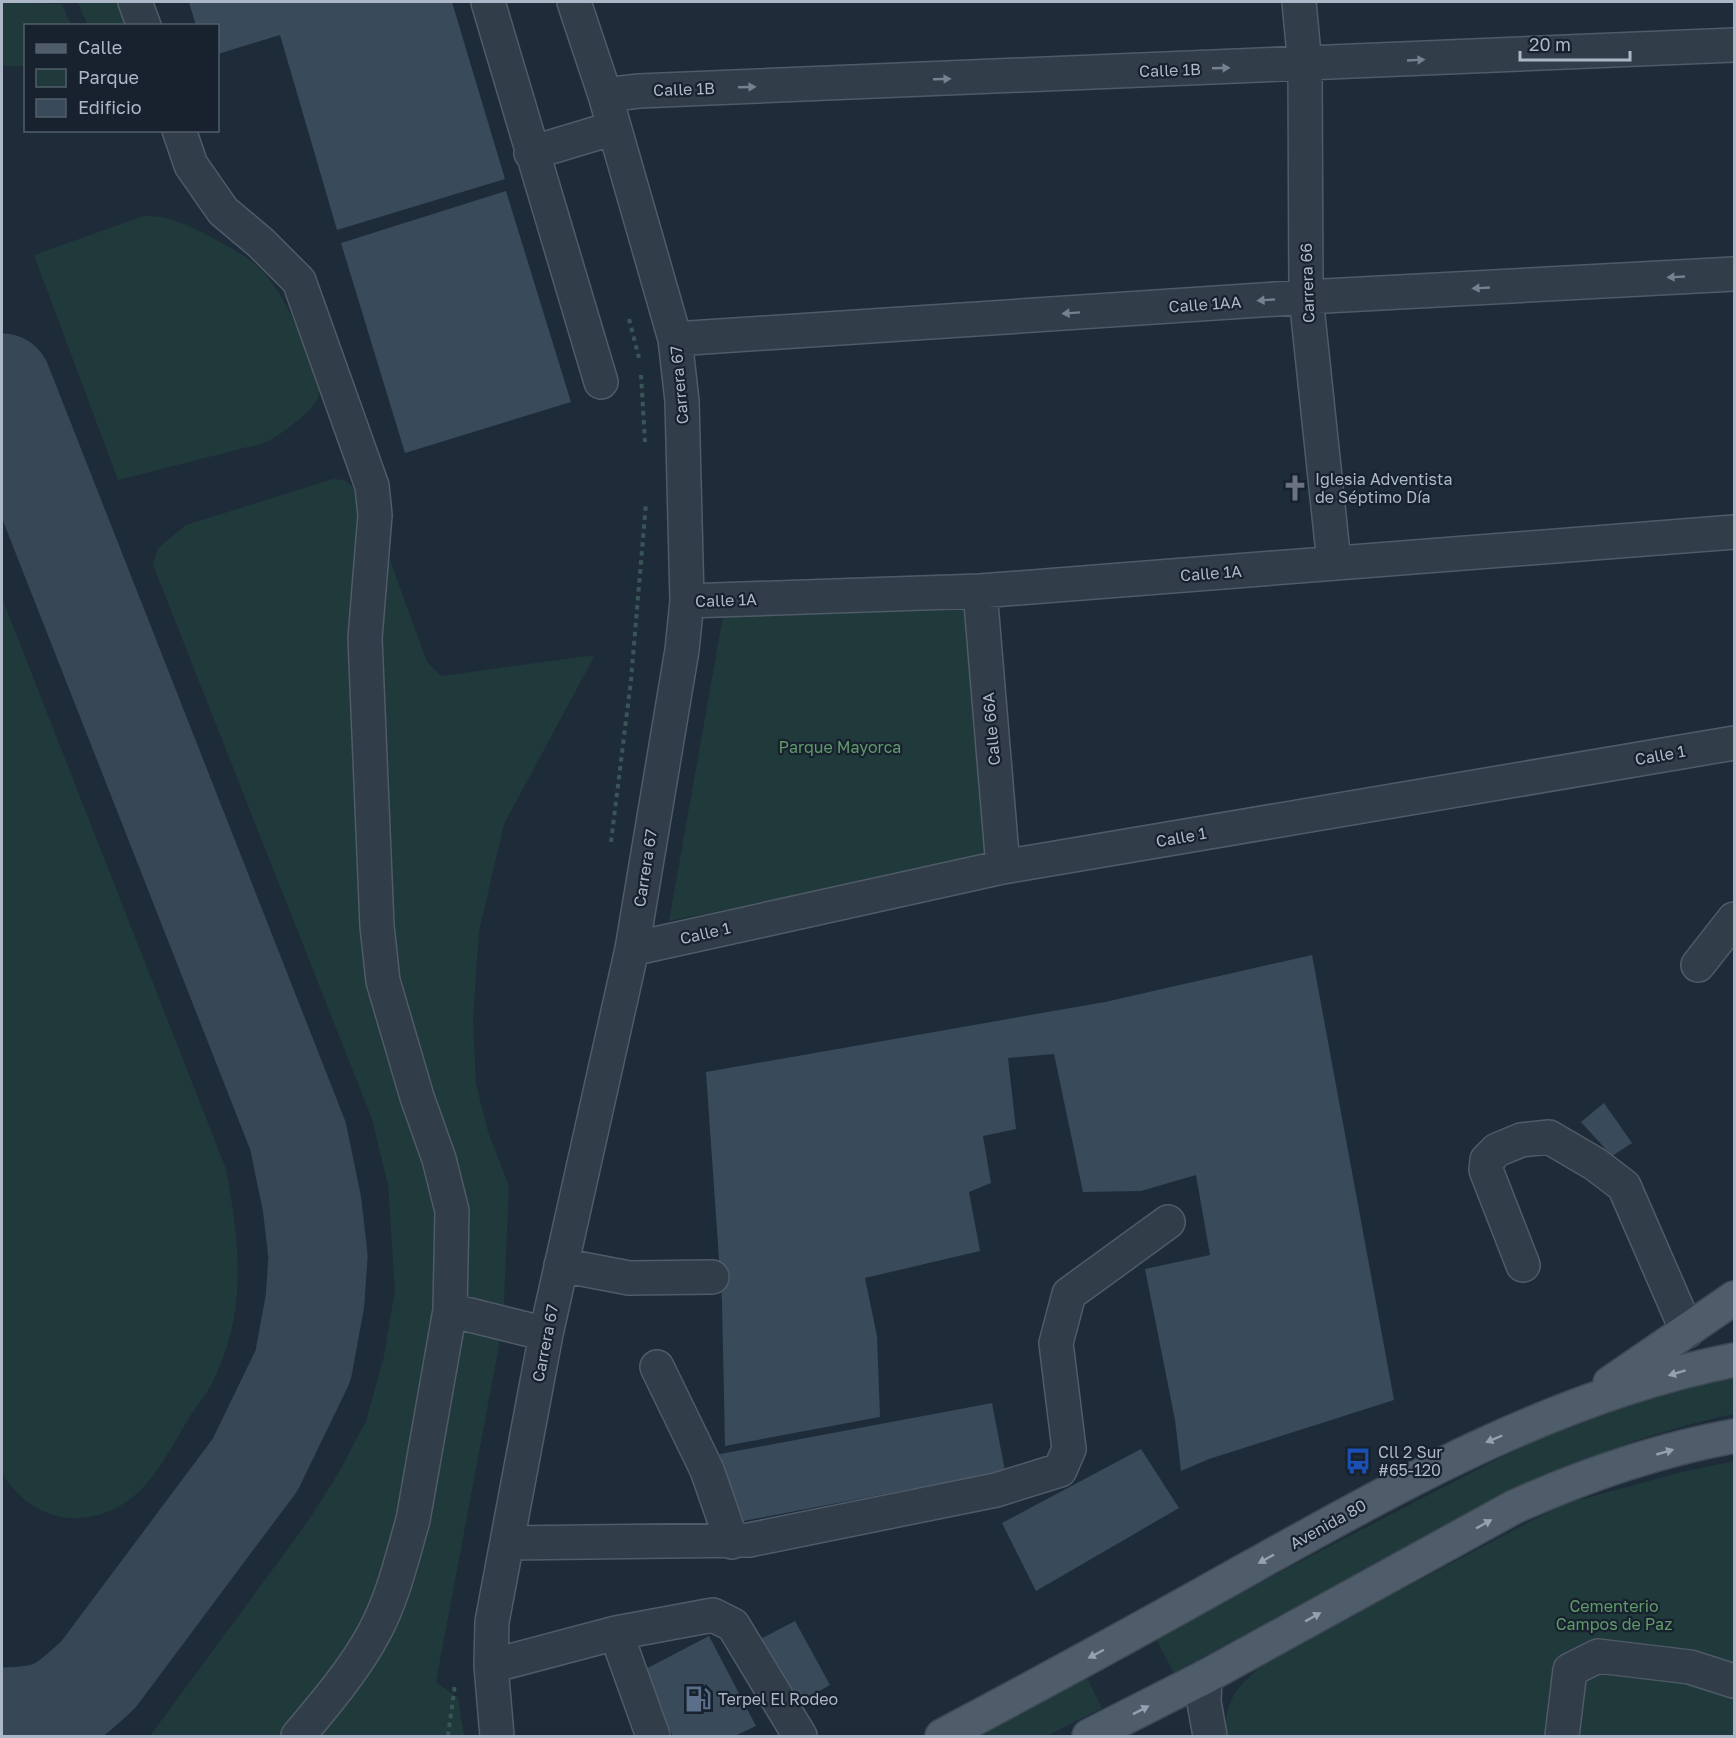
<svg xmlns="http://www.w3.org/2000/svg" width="1736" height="1738" font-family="'Golos Text',sans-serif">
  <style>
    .green { fill: #20393b }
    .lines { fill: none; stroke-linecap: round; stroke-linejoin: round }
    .taxiway { stroke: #384756; stroke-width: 99 }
    .building { fill: #394a5a }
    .minor-casing { stroke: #4f5b68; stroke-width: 36 }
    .major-casing { stroke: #3e4956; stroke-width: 36 }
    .path { stroke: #3a5555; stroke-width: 4; stroke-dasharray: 4.5 4.5; stroke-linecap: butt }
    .minor { stroke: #323d4a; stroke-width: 33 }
    .major { stroke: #4f5c6a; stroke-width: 33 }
    .oneway { fill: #75818f }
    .oneway2 { fill: #95a1b0 }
    .labels { text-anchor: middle; stroke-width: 4.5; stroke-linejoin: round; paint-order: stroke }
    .street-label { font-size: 16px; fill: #acb8c7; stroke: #17222e }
    .poi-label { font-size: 16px; fill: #acb8c7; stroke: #17222e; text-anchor: start }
    .park-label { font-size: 16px; fill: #619a6a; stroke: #17222e }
  </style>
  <rect width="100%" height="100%" fill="#1e2c3a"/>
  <path class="green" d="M2 2 62 4 71 25 26 26 25 66H2Z
    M77 2H118L126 25H88Z
    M144 216C166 215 189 225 209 236 227 246 249 256 263 272 290 301 302 343 318 379 319 385 320 392 318 398 311 413 279 436 264 443L118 480 34 255Z
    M333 479 344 480 361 493 374 926 443 1189 445 1298 378 1613 286 1736H150L306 1524 338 1474 366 1421 384 1356 395 1290 388 1185 372 1119 153 565 158 548 186 525Z
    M380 533 427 662 441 676 595 655 504 824 479 931 473 1020 476 1084 488 1132 509 1186 503 1324 436 1682 458 1698 464 1736H306L370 1652 457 1291 400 1012 374 674Z
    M2 598 226 1169C236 1224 244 1277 231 1332 227 1347 221 1365 214 1379 208 1393 197 1405 189 1418 171 1447 153 1486 123 1504 77 1532 28 1517 2 1473Z
    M968 599 985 859 669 921 723 616Z
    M1734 1378V1414C1604 1441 1502 1495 1386 1558 1315 1596 1245 1634 1174 1673L1155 1637 1544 1435 1666 1390Z
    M1734 1461V1736H1226C1224 1696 1240 1684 1269 1660L1561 1505 1678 1473Z
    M1087 1678 1102 1708 1047 1736H977Z"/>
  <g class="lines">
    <path class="taxiway" d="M2 383 298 1136 312 1204 318 1256 315 1301 303 1366 255 1465 98 1675C61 1709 53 1716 2 1717"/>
  </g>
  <path class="building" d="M189 2H452L505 179 337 230 280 35 218 54V26H196Z
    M506 191 571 402 405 453 341 243Z
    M1312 955 1394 1400 1209 1459 1181 1471 1175 1420 1145 1269 1210 1255 1196 1175 1141 1191 1083 1192 1054 1054 1008 1058 1016 1129 983 1136 991 1183 969 1192 980 1251 865 1278 877 1336 880 1417 725 1446 722 1302 706 1072 1105 1002Z
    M1604 1103 1632 1143 1612 1156 1581 1122Z
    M992 1403 1005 1471 733 1523 720 1454Z
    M1141 1449 1179 1508 1036 1591 1002 1523Z
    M795 1621 830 1685 793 1706 757 1641Z
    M709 1636 756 1726 735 1736H673L640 1672Z"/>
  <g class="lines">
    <g class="minor-casing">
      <path id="minor" d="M135 2 144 26
        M488 2 601 382
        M1299 2 1305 65 1306 297 1334 563
        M605 95 639 91 1734 45
        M179 130 191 165 223 211 261 243 299 281 372 486 375 515 365 638 377 926 383 981 417 1097 439 1159 452 1211 450 1310 413 1520C402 1558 393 1598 374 1633 354 1670 325 1704 298 1736
        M531 153 614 128
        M675 339 1306 297 1734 274
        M980 591 1003 867
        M687 601 980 591 1734 532
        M632 949 1003 867 1734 743
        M1698 965 1734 919
        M561 1265 629 1278 712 1277
        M1523 1265 1486 1170 1487 1160 1497 1150 1521 1140 1549 1137 1595 1164 1624 1186 1687 1331
        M450 1310 546 1334
        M657 1367 707 1470 732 1542
        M507 1543 749 1540 996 1490 1060 1470 1069 1449 1056 1343 1069 1294 1168 1222
        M616 1633 653 1736
        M491 1666 616 1633 713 1615 733 1625 800 1736
        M1205 1677 1204 1702 1210 1736
        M497 1736 491 1666 492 1622 546 1334 632 949 682 650 687 601 682 401 675 339 605 95 574 2
        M1562 1736 1570 1670 1598 1656 1690 1667 1734 1681"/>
    </g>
    <g class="major-casing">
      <path id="major" d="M1610 1383 1734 1298
        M942 1736C1046 1681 1150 1624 1253 1566 1406 1481 1560 1394 1734 1360
        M1089 1736 1205 1677 1514 1507C1585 1475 1658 1450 1734 1436"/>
    </g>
    <path class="path" d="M629 319 639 358
      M641 375 645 442
      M611 842 631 680 646 503
      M448 1736 455 1684"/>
    <use href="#minor" class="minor"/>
    <use href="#major" class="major"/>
  </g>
  <defs><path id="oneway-solid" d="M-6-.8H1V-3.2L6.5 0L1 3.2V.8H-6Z" transform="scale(1.5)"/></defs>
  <g class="oneway">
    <use href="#oneway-solid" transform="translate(1416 60) rotate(-3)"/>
    <use href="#oneway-solid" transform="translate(1221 68) rotate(-2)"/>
    <use href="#oneway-solid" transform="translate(942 79) rotate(-2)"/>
    <use href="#oneway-solid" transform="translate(747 87) rotate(-2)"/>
    <use href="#oneway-solid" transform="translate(1676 277) rotate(177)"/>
    <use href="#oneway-solid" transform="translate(1481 288) rotate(177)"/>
    <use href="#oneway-solid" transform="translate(1266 300) rotate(176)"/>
    <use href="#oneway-solid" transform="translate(1071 313) rotate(176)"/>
  </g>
  <g class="oneway2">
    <use href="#oneway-solid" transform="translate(1677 1373) rotate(163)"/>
    <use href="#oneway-solid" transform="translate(1494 1439) rotate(157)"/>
    <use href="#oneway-solid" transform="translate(1665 1452) rotate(-16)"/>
    <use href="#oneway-solid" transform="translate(1484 1524) rotate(-29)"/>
    <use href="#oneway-solid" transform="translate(1266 1559) rotate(151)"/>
    <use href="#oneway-solid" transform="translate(1313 1617) rotate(-29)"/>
    <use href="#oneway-solid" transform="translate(1096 1654) rotate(152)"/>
    <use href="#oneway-solid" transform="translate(1141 1710) rotate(-27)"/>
  </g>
  <defs>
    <g id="church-bare" transform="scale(2.07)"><path d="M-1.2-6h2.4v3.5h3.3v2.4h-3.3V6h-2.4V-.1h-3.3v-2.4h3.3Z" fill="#6b7280" stroke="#17222e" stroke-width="2.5" paint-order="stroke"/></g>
    <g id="bus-bare" transform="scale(2.07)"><path d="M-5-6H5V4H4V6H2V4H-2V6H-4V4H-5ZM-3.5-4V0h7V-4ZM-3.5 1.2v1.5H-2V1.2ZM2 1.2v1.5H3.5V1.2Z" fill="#1a4fb4" stroke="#17222e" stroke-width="2.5" paint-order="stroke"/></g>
    <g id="fuel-bare" transform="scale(2.07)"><path d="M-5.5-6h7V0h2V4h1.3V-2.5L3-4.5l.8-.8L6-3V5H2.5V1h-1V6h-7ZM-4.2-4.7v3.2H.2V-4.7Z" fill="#5c6f8a" stroke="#17222e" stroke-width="2.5" paint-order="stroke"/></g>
  </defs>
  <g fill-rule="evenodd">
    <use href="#church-bare" x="1295" y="488"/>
    <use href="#bus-bare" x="1358" y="1461"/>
    <use href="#fuel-bare" x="698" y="1699"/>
  </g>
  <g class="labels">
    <g class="street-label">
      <text transform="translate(1170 70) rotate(-2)" y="6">Calle 1B</text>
      <text transform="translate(684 89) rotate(-2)" y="6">Calle 1B</text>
      <text transform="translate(1307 283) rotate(-92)" y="6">Carrera 66</text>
      <text transform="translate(1205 304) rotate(-4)" y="6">Calle 1AA</text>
      <text transform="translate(679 385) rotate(-95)" y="6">Carrera 67</text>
      <text transform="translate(1211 573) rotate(-4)" y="6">Calle 1A</text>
      <text transform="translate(726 600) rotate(-2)" y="6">Calle 1A</text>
      <text transform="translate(991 729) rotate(-95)" y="6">Calle 66A</text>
      <text transform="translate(1660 755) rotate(-10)" y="6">Calle 1</text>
      <text transform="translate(1181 837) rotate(-10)" y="6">Calle 1</text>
      <text transform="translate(645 868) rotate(-81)" y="6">Carrera 67</text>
      <text transform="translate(705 933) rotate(-13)" y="6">Calle 1</text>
      <text transform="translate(545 1343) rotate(-79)" y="6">Carrera 67</text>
      <text transform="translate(1328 1524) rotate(-29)" y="6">Avenida 80</text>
    </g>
    <g class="poi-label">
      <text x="1315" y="485">Iglesia Adventista<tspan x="1315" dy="18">de Séptimo Día</tspan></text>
      <text x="1378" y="1458">Cll 2 Sur<tspan x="1378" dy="18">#65-120</tspan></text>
      <text x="718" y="1705">Terpel El Rodeo</text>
    </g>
    <g class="park-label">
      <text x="840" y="753">Parque Mayorca</text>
      <text x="1614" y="1612">Cementerio<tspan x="1614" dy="18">Campos de Paz</tspan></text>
    </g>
  </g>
  <rect width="1736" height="1738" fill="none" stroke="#acb8c7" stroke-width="6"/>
  <rect x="24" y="24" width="195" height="108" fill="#17222e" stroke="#535e6b" stroke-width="1.5"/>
  <rect x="36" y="44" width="30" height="9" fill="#4f5c6a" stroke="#535e6b" stroke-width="1.5"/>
  <text x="78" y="54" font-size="18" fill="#acb8c7">Calle</text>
  <rect x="36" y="69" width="30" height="18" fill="#20393b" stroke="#535e6b" stroke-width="1.5"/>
  <text x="78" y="84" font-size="18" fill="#acb8c7">Parque</text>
  <rect x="36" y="99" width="30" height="18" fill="#394a5a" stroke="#535e6b" stroke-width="1.5"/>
  <text x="78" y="114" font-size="18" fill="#acb8c7">Edificio</text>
  <path d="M1520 51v9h110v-9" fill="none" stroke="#acb8c7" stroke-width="3"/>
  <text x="1529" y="51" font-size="18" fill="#acb8c7" stroke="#17222e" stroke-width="4.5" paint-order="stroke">20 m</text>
</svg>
